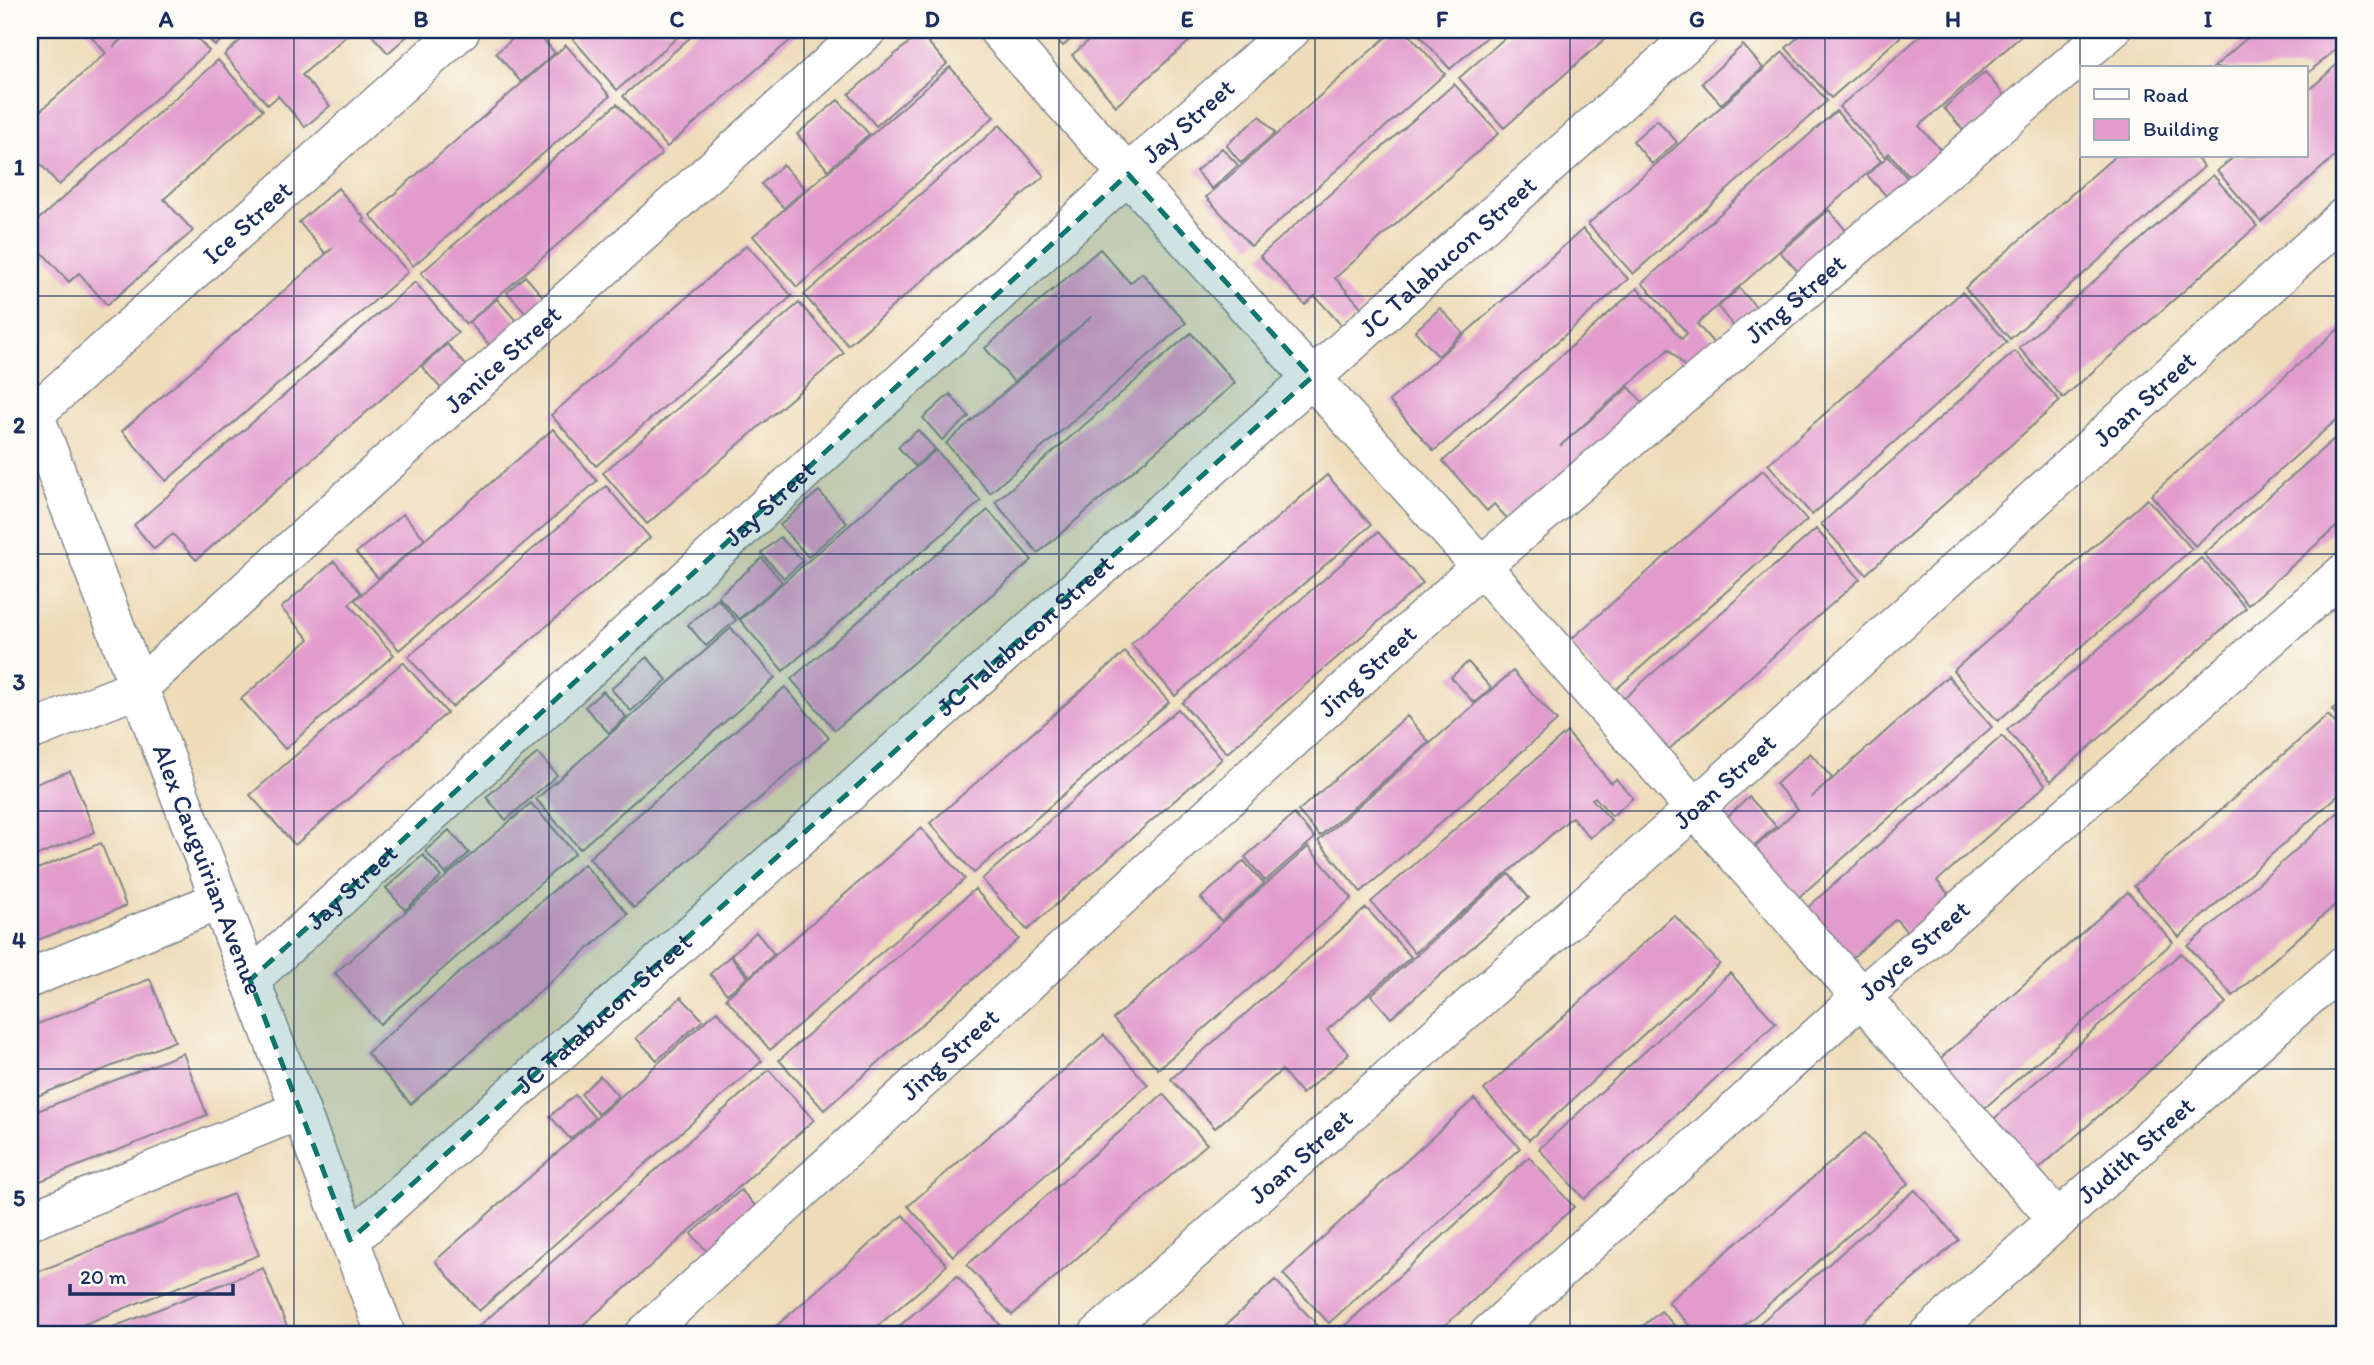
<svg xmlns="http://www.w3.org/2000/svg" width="2374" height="1365" font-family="Itim,sans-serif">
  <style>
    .building { fill: #e29bcd }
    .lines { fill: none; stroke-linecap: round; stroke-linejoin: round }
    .minor-casing { stroke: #84868c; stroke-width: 41 }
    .minor { stroke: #fff; stroke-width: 38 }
    .marked { fill: #0f766e; fill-opacity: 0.2; stroke: #0f766e; stroke-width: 5; stroke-dasharray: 14 9; stroke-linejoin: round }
    .grid { fill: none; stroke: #1b2f5e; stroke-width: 2; stroke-opacity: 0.55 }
    .labels { text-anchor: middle; stroke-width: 7; stroke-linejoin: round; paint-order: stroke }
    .street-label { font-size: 26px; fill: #1b2f5e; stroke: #fdfcf7 }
    .neatline { fill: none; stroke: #1b2f5e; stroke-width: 2.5 }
    .grid-label { font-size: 23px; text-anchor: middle; font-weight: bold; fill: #1b2f5e }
  </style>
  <rect width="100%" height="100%" fill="#fdfcf7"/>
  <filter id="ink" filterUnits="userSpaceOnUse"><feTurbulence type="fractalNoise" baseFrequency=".0143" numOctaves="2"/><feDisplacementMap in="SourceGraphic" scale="14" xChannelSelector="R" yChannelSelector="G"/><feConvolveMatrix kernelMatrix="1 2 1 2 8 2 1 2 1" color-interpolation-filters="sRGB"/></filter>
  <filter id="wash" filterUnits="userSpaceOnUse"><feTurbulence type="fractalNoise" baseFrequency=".00686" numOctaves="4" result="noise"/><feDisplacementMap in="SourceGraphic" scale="28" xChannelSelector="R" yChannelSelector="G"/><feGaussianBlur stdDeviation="1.57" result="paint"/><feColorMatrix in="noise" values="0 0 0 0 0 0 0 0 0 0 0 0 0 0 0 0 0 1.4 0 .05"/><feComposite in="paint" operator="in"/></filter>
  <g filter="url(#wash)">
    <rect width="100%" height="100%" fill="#eedcb9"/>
    <g id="blocks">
      <path class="building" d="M85 30H130L113 47 132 30H190L209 51 59 185 30 152V120L106 53Z
        M201 30H233L215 46Z
        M252 30H353L302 75 330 106 305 127 278 96 268 105 224 55Z
        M367 30H414L388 53Z
        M523 30H535L555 53 521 82 496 53Z
        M583 30H686L617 90 573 39Z
        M699 30H802L667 147 623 96Z
        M1048 30H1082L1063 46Z
        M1101 30H1202L1116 106 1072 55Z
        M1394 30H1405L1445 74 1251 246 1206 197Z
        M1415 30H1495L1450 69Z
        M1514 30H1615L1504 128 1459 78Z
        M1806 30H1908L1831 98 1786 48Z
        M1927 30H2028L1919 126 1947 157 1916 184 1889 153 1885 157 1839 107Z
        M2063 30H2083L2072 40Z
        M2256 30H2344V42L2306 75V68H2213Z
        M920 33 947 64 876 126 849 94Z
        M566 45 610 96 413 266 370 215Z
        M1743 45 1763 68 1721 104 1702 83Z
        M1783 52 1827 101 1633 274 1588 224Z
        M2344 58V148L2261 222 2217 171 2235 156H2306V93Z
        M218 60 263 110 164 199 193 231 107 305 79 273 69 282 30 239V227Z
        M950 67 994 117 797 287 753 236Z
        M1985 72 2007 99 1966 133 1944 108Z
        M1454 84 1499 133 1335 278 1363 309 1343 327 1315 296 1305 305 1260 256Z
        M838 100 869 134 828 170 797 134Z
        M617 104 662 154 466 324 421 273Z
        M1836 111 1881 161 1697 324 1723 354 1695 378 1669 349 1560 446 1629 387 1652 413 1518 530 1494 504 1487 511 1443 461 1637 288 1682 339 1687 333 1642 283Z
        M1260 116 1275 133 1241 163 1226 145Z
        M1657 120 1677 142 1652 164 1633 141Z
        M1000 125 1044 176 848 345 804 295Z
        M1222 148 1238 165 1212 189 1196 171Z
        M1888 156 1910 181 1890 200 1867 175Z
        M2115 156H2195L2204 167 2010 339 1965 288Z
        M783 165 805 189 784 208 761 184Z
        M2213 175 2257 226 2063 398 2019 348Z
        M338 188 365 219 363 221 408 272 166 481 122 431 333 248 325 253 299 222Z
        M1829 210 1853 239 1805 279 1780 252Z
        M1583 229 1628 279 1434 451 1389 401Z
        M747 245 792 296 596 466 551 415Z
        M1100 249 1130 283 1142 273 1186 323 990 493 946 443 1092 316 1014 382 985 348Z
        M525 276 546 300 528 315 507 292Z
        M415 282 458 333 196 560 173 534 154 549 134 525Z
        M1739 288 1767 319 1744 339 1718 307Z
        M1962 292 2007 342 1812 515 1768 464Z
        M497 299 518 323 491 347 469 322Z
        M799 303 844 353 647 524 603 473Z
        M1440 308 1463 333 1438 356 1415 331Z
        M2344 324V413L2195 546 2151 495Z
        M1191 333 1235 383 1038 553 995 502Z
        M447 344 471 371 445 393 422 367Z
        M2015 351 2060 401 1866 574 1821 524Z
        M950 394 969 417 942 440 923 418Z
        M553 429 597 481 399 650 355 600Z
        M918 430 935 449 915 466 898 447Z
        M2344 430V520L2248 605 2204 554Z
        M936 450 981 501 783 671 740 620Z
        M1763 470 1807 520 1613 692 1568 642Z
        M1327 475 1371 525 1175 696 1131 644Z
        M606 486 650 538 452 707 408 657Z
        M819 491 847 523 808 557 780 525Z
        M2147 499 2192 549 1998 721 1953 671Z
        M988 510 1032 560 835 730 791 679Z
        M403 514 425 539 378 578 356 553Z
        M1816 529 1860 579 1667 751 1621 701Z
        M1378 532 1423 583 1227 753 1182 703Z
        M780 537 803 561 784 578 761 553Z
        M762 558 782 582 739 619 718 596Z
        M2201 558 2246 608 2051 781 2007 730Z
        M334 561 361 593 349 604 394 655 285 749 241 699 309 639 281 608Z
        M718 599 736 620 706 646 688 625Z
        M731 628 775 678 580 849 536 799Z
        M1125 652 1169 702 974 873 930 823Z
        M647 657 667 680 631 711 611 689Z
        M403 662 447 713 295 845 250 795Z
        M1468 662 1491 688 1474 703 1451 677Z
        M1513 671 1557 721 1361 892 1318 841Z
        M1948 676 1992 727 1798 898 1753 849 1798 809 1776 784 1810 753 1832 778 1811 798Z
        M30 679 38 699 30 702Z
        M785 687 829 738 634 908 589 858Z
        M603 691 626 717 609 733 585 707Z
        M2344 700V723L2332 710Z
        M1178 709 1222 759 1027 930 982 879Z
        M2328 715 2344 733V790L2179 937 2134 886Z
        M1407 716 1429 742 1320 836 1298 811Z
        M1567 732 1611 783 1616 779 1633 798 1612 816 1595 797 1592 799 1611 820 1590 838 1572 817 1415 953 1371 902Z
        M2002 736 2046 785 1937 881 1961 908 1918 945 1896 919 1852 958 1807 908Z
        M538 753 557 775 506 820 486 797Z
        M70 771 95 832 30 858V786Z
        M1749 797 1776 826 1748 851 1722 822Z
        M531 803 575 853 380 1024 335 973Z
        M2344 807V897L2233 996 2188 946Z
        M1294 814 1315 838 1265 881 1245 857Z
        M921 828 965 879 770 1050 726 998Z
        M449 830 469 853 446 874 425 851Z
        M101 843 126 906 30 943V872Z
        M1308 847 1352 898 1158 1069 1113 1019Z
        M423 855 441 877 405 910 386 888Z
        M1244 861 1264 884 1221 921 1201 898Z
        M584 864 628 914 411 1104 367 1053Z
        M1509 874 1529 898 1391 1018 1371 995Z
        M975 889 1019 939 824 1110 779 1060Z
        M2128 892 2173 942 1978 1114 1934 1064Z
        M1366 908 1411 957 1327 1030 1349 1054 1302 1094 1282 1070 1215 1128 1171 1079Z
        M1674 915 1720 964 1529 1140 1484 1090Z
        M756 932 774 954 750 976 731 955Z
        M2181 953 2226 1003 2032 1175 1987 1125Z
        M730 956 748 977 727 994 710 974Z
        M1730 973 1776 1023 1584 1199 1539 1149Z
        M150 979 175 1041 30 1099V1027Z
        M681 997 703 1020 657 1060 636 1038Z
        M717 1011 762 1061 479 1311 435 1261Z
        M1104 1035 1148 1085 953 1256 908 1206Z
        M183 1053 207 1115 30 1185V1114Z
        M769 1070 814 1120 621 1292 571 1335H469Z
        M600 1076 618 1096 598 1114 581 1094Z
        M1163 1094 1207 1144 1012 1315 967 1265Z
        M575 1095 595 1118 570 1139 550 1116Z
        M1474 1099 1520 1148 1329 1323 1283 1274Z
        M1865 1133 1909 1183 1733 1335H1698L1668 1302Z
        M1529 1157 1574 1207 1468 1305 1434 1335H1340L1337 1333Z
        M741 1190 762 1213 712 1257 691 1234Z
        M1915 1190 1959 1240 1848 1335H1746Z
        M233 1194 259 1255 57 1335H30V1275Z
        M903 1215 947 1265 926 1285 867 1335H766Z
        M263 1268 288 1329 273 1335H93Z
        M957 1276 1001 1326 990 1335H889Z
        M1275 1280 1321 1329 1314 1335H1215Z
        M1661 1311 1683 1335H1633L1639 1329Z"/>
    </g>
  </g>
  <g filter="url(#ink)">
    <use href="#blocks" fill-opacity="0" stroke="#84868c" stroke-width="2"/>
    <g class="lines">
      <g class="minor-casing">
        <g id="minor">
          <path d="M998 30 1481 566 2058 1220"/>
          <path id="s1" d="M30 403 386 1335"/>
          <path id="s2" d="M34 414 461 30"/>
          <path id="s3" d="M30 731 138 688 867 30"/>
          <path d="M30 978 220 900"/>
          <path id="s4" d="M250 980 1128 174 1291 30"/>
          <path d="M30 1221 300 1110"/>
          <path id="s5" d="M350 1240 1700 30"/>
          <path id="s6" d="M644 1335 1481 566 2111 30"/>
          <path id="s7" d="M1098 1335 1694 809 2344 217"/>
          <path id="s8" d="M1488 1335 1861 997 2344 573"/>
          <path id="s9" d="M1928 1335 2344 965"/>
        </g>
      </g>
      <use href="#minor" class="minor"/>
    </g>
  </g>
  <path class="marked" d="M1128 174 1312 377 350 1240 250 980Z"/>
  <path class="grid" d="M294 30V1335M549 30V1335M804 30V1335M1059 30V1335M1315 30V1335M1570 30V1335M1825 30V1335M2080 30V1335M30 296H2344M30 554H2344M30 811H2344M30 1069H2344"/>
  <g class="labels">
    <g class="street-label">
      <text dy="9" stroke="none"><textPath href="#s4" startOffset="1272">Jay Street</textPath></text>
      <text dy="9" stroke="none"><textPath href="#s2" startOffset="287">Ice Street</textPath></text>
      <text dy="9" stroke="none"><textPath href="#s5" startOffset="1474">JC Talabucon Street</textPath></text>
      <text dy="9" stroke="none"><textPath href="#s6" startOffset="1549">Jing Street</textPath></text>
      <text dy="9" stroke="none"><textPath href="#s3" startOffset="607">Janice Street</textPath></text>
      <text dy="9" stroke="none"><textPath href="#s7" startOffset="1404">Joan Street</textPath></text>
      <text dy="9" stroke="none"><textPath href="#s4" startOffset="705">Jay Street</textPath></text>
      <text dy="9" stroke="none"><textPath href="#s5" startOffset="906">JC Talabucon Street</textPath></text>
      <text dy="9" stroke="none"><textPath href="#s6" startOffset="982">Jing Street</textPath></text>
      <text dy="9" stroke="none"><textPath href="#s7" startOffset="836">Joan Street</textPath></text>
      <text dy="9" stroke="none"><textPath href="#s1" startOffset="499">Alex Cauguirian Avenue</textPath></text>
      <text dy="9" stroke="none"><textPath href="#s4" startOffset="138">Jay Street</textPath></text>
      <text dy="9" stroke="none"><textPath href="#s8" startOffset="574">Joyce Street</textPath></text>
      <text dy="9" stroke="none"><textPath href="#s5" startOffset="340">JC Talabucon Street</textPath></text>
      <text dy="9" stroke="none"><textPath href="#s6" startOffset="415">Jing Street</textPath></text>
      <text dy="9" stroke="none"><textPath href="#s9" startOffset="278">Judith Street</textPath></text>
      <text dy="9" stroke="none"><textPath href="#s7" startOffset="270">Joan Street</textPath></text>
    </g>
  </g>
  <rect width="2374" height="1365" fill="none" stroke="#fdfcf7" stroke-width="77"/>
  <rect x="2080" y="66" width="228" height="91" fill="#fdfcf7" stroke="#a3aaba" stroke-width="2"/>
  <rect x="2094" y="89" width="35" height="10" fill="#ffffff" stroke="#a3aaba" stroke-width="2"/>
  <text x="2143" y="102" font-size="21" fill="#1b2f5e">Road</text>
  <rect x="2094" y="119" width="35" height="21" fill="#e29bcd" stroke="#a3aaba" stroke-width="2"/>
  <text x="2143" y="136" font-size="21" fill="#1b2f5e">Building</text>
  <path d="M70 1284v10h163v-10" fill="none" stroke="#1b2f5e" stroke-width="3.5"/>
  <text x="80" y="1284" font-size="21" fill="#1b2f5e" stroke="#fdfcf7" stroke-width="5" paint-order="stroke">20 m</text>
  <rect x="38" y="38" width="2298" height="1288" class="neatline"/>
  <g class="grid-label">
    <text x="166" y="27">A</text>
    <text x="421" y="27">B</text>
    <text x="677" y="27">C</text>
    <text x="932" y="27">D</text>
    <text x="1187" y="27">E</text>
    <text x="1442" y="27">F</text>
    <text x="1697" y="27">G</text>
    <text x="1953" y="27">H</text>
    <text x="2208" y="27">I</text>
    <text x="19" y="175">1</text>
    <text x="19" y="433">2</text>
    <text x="19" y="690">3</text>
    <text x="19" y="948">4</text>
    <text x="19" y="1206">5</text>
  </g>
</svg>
